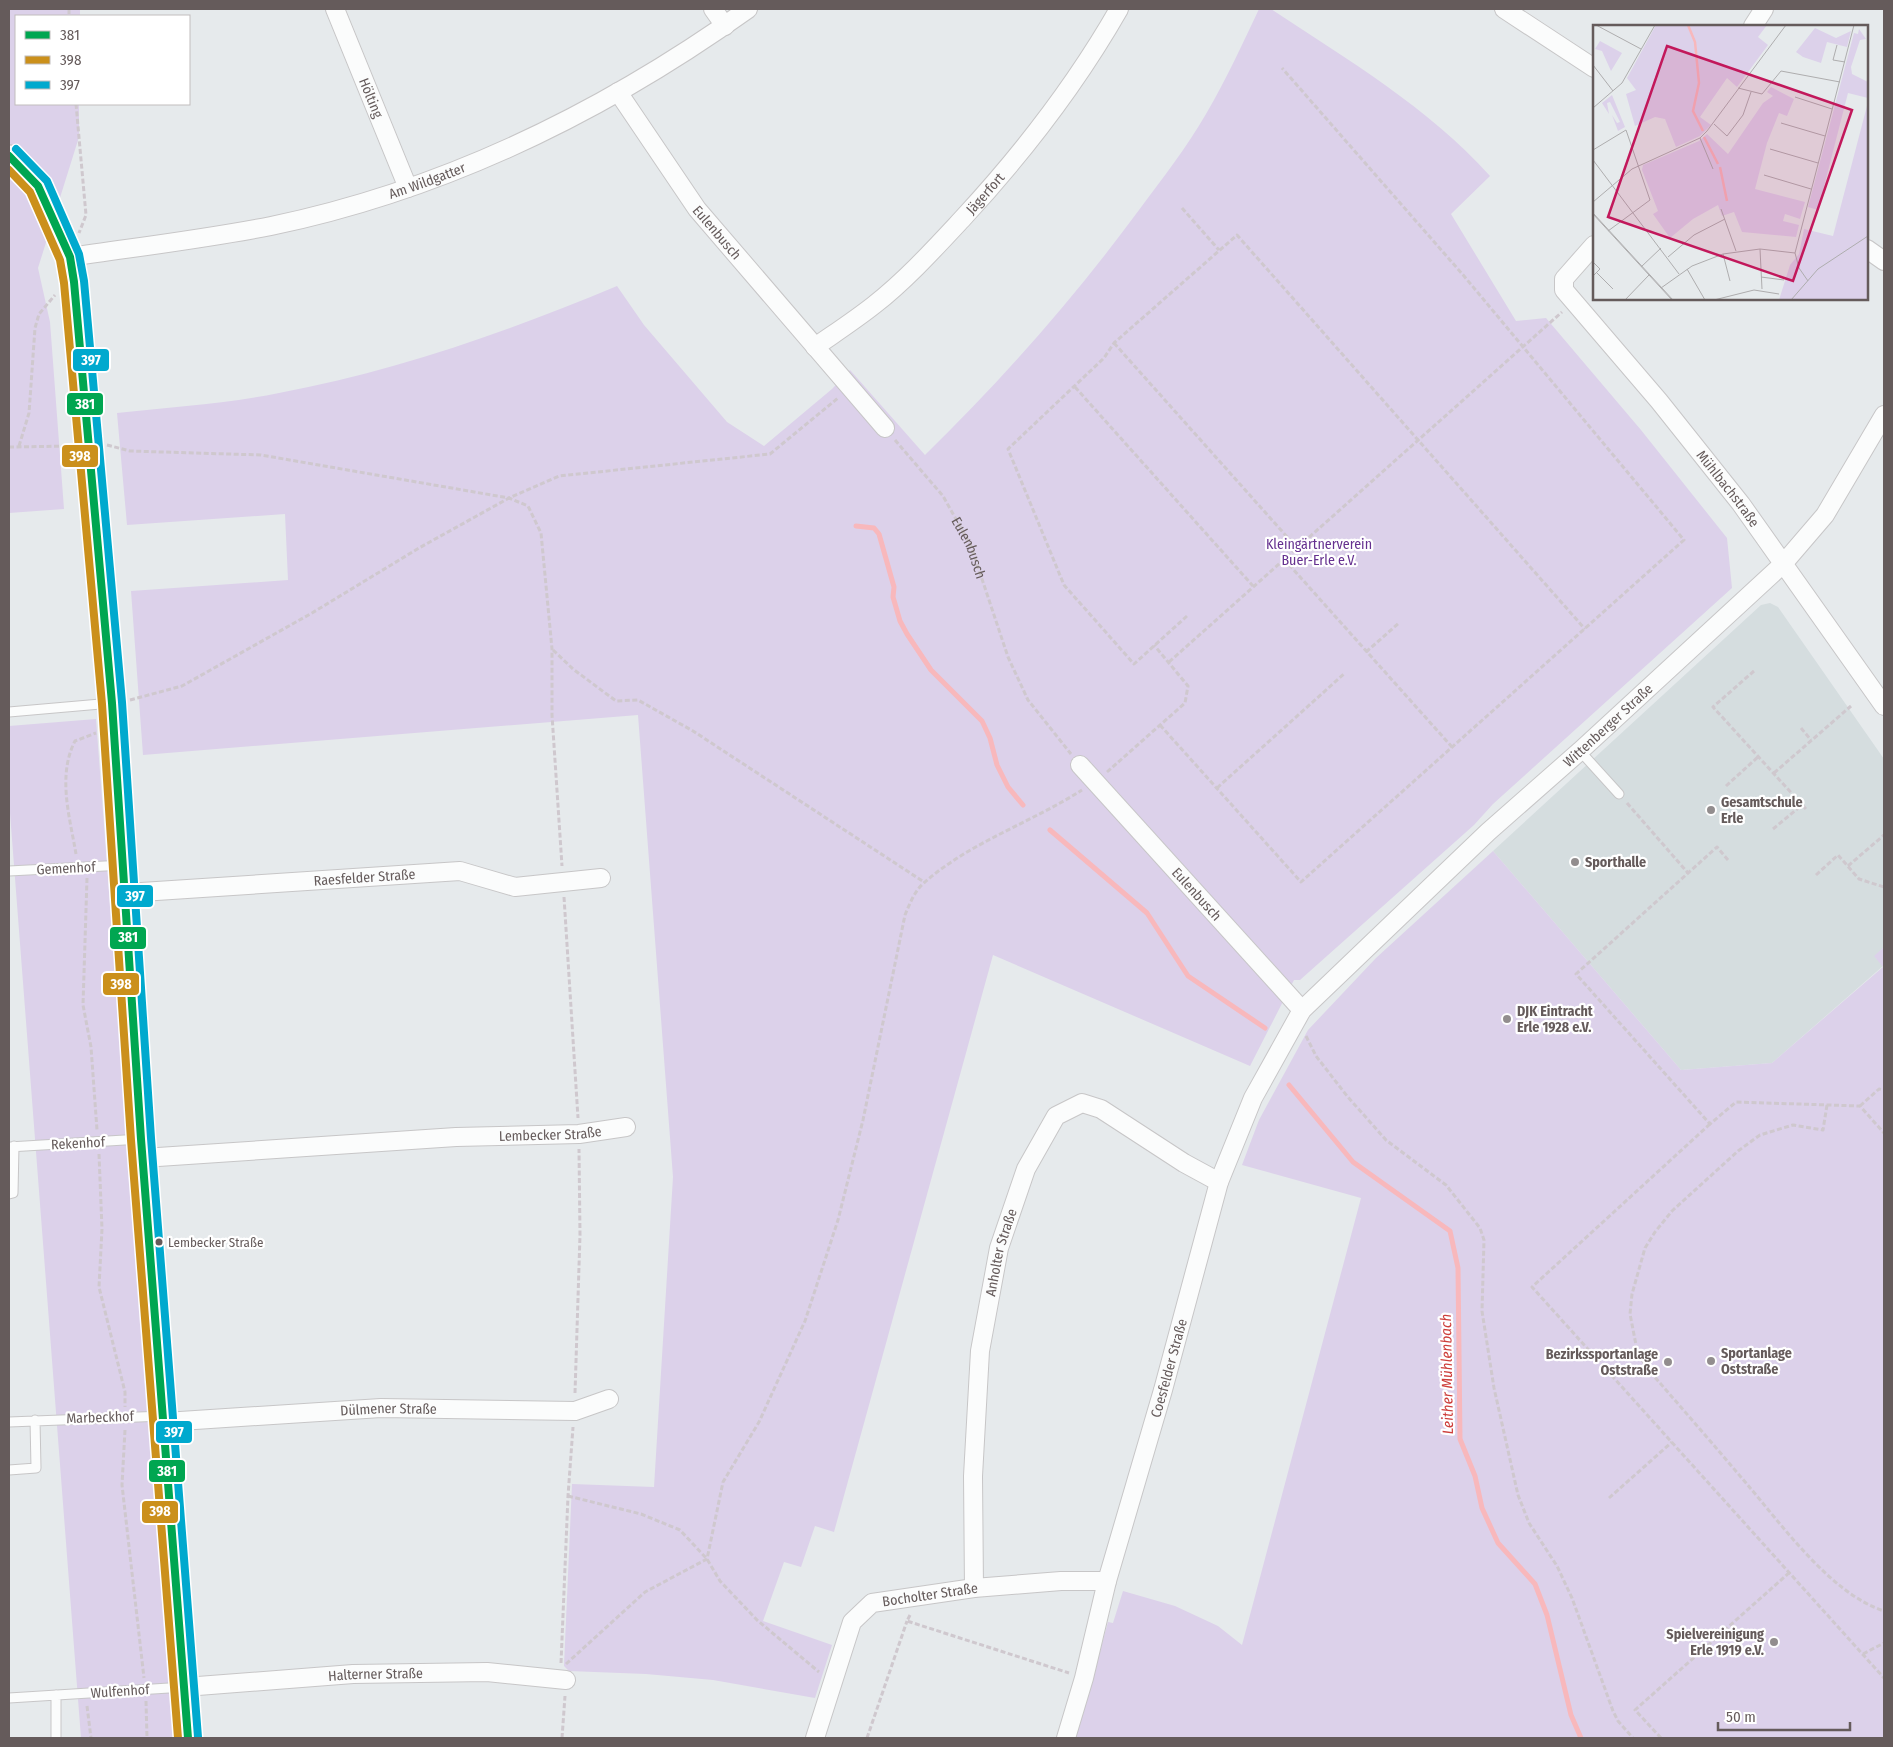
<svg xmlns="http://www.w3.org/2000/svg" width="1893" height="1747" font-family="'Fira Sans Condensed',sans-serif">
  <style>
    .education { fill: #d5dddf }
    .green { fill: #dcd1ea }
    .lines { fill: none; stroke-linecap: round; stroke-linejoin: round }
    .stream { stroke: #f8b8bc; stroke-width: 5 }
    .service-casing { stroke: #c7c6c7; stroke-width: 11 }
    .minor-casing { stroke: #c7c6c7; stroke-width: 20 }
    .tertiary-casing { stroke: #c7c6c7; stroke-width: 24 }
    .path { stroke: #cfc8ce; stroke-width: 3; stroke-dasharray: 5 2.5; stroke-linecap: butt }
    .service { stroke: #fbfcfc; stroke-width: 9 }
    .minor { stroke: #fbfcfc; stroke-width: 18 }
    .tertiary { stroke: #fbfcfc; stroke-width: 21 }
    .bus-1-casing { stroke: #fff; stroke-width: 11 }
    .bus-2-casing { stroke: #fff; stroke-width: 11 }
    .bus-3-casing { stroke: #fff; stroke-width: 11 }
    .bus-1 { stroke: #00a651; stroke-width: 8 }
    .bus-2 { stroke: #cb901b; stroke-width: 8 }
    .bus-3 { stroke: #00a9ce; stroke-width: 8 }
    .poi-dot { fill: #928d8e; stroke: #fff; stroke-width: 2 }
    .bus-dot { fill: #655b5b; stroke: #fff; stroke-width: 2 }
    .labels { text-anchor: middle; stroke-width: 4.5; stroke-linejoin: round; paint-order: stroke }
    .bus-label { font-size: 13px; fill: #655b5b; stroke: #fff; text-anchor: start }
    .street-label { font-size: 14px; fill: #655b5b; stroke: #fff }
    .park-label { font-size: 14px; fill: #65308f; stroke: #fff }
    .poi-label { font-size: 14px; font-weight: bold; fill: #655b5b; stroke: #fff; text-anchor: start }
    .water-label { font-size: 15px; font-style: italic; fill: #cd3e3b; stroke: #fff }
    .inset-river { fill: none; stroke: #f8b8bc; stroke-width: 2.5 }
    .inset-road { fill: none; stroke: #aeadae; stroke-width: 1 }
    .view { fill: #c2185b; fill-opacity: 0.15; stroke: #c2185b; stroke-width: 2.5 }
    .inset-edge { fill: none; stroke: #655b5b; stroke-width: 2.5 }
    .line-badge { stroke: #fff; stroke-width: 2 }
    .badge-label { font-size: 14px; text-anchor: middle; font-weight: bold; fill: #fff }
  </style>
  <rect width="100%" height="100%" fill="#e6eaec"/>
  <path class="education" d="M1770 603 1778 607 1884 759V947L1875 956 1883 966 1772 1063 1681 1070 1493 851 1761 605Z"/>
  <path class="green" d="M9 9H80V16H16V104H79V137L38 268 50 322 64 509 9 513Z
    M1259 9H1271C1348 60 1428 107 1490 176L1451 214 1516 321 1546 318 1641 430 1727 538 1732 588 1493 804 1474 825 1300 980H1294L1250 1066 993 955 834 1532 815 1526 801 1567 784 1562 763 1621 832 1645 815 1698 713 1680 646 1674 569 1671 564 1666 572 1484 654 1487 673 1177 638 715 143 755 131 591 288 580 285 514 127 525 117 413C171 407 226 404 279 393 395 371 507 332 617 286L644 325 727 422 764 446 832 389 850 370 925 455C1003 379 1075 297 1139 210 1162 179 1187 147 1206 114 1226 80 1242 45 1259 9Z
    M96 719 173 1738H81L9 800V726Z
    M1493 851 1681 1070 1772 1063 1883 967 1874 956 1884 947V1738H1076L1108 1622 1113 1623 1123 1591 1175 1606 1218 1626 1242 1645 1361 1198 1242 1165 1259 1120 1308 1030 1376 958Z"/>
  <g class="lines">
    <path class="stream" d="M856 526 874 528 879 534 894 587 893 597 900 621 907 634 931 670 982 721 990 738 997 765 1008 787 1023 805
      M1050 830 1147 913 1188 976 1265 1028
      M1289 1085 1353 1162 1450 1231 1458 1268 1460 1439 1475 1476 1482 1508 1498 1543 1535 1584 1547 1615 1571 1715 1581 1738"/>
    <g class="service-casing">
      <path id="service" d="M9 712 112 703
        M1580 751 1619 794
        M9 871 124 865
        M9 1147 141 1139
        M9 1194 13 1193 14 1146
        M9 1422 164 1416
        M9 1470 36 1468 35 1420
        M9 1698 185 1687
        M56 1738V1695"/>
    </g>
    <g class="minor-casing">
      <g id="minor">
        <path id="s2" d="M335 9 408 188"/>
        <path d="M713 9 725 26"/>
        <path d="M1504 9 1594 68"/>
        <path d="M1753 26 1764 9"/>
        <path id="s3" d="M618 92 697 209 885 428"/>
        <path id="s4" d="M1594 245 1564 279V290L1659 401 1741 504 1884 706"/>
        <path d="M1867 249 1884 261"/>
        <path id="s5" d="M70 257C137 247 205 239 271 226 444 190 605 111 748 9"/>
        <path id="s6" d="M815 347C835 333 855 320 874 305 906 280 935 248 963 218 1023 153 1075 86 1119 9"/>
        <path id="s7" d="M1080 765 1302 1010"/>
        <path id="s8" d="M126 893 460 871 515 887 601 878"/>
        <path id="s9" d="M143 1158 456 1137 579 1134 626 1127"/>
        <path id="s10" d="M165 1422 381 1408 575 1411 609 1399"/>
        <path id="s11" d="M974 1588 973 1476 980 1351 999 1248 1026 1169 1056 1116 1082 1103 1101 1109 1184 1163 1219 1182"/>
        <path id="s12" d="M185 1687 353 1674 487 1672 566 1680"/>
        <path id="s13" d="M815 1738 852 1622 872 1603 974 1588 1061 1581H1107"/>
        <path id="s14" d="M1066 1738 1084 1678 1107 1581 1163 1390 1219 1182 1253 1098 1302 1010 1488 832 1580 751 1783 564 1825 515 1884 415"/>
      </g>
    </g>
    <g class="tertiary-casing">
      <path id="tertiary" d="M9 156 38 186 70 257 74 282 112 703 141 1139 188 1738"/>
    </g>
    <g class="path">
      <path d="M69 9V16"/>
      <path d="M76 104 86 215 79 233"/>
      <path d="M1182 208 1219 250"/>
      <path d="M1114 343 1297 548"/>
      <path d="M1075 387 1253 586"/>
      <path id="s1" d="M895 440 943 496 971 546 1008 657 1028 700 1071 754"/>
      <path d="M107 445 130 451 261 455 509 498 528 506 541 533 552 649V715L562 866"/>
      <path d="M19 446 29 413 35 328 39 314 55 295"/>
      <path d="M9 447 71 446"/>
      <path d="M1284 559 1452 747"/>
      <path d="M1187 616 1134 664 1064 585 1008 449 1104 358 1114 343 1237 235 1585 629"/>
      <path d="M553 650 573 669 616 701 638 700 693 731 924 882"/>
      <path d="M1366 652 1399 623"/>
      <path d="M1169 662 1562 312"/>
      <path d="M1754 671 1713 707 1806 809"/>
      <path d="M130 700 182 686 312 613 419 548 509 498 559 476 770 454 838 398"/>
      <path d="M1160 725 1301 882 1684 540 1464 276 1282 68"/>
      <path d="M1801 728 1811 740"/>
      <path d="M1107 772 1185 703 1188 686 1154 645"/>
      <path d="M1774 773 1851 706"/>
      <path d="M1726 786 1759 756"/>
      <path d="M1217 788 1345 673"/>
      <path d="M1627 803 1688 873"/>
      <path d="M1773 829 1802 805"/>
      <path d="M76 854C70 818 57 776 75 741L96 733"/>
      <path d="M1728 860 1717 847 1576 974 1710 1124 1736 1102 1860 1106 1884 1133"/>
      <path d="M1848 866 1884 835"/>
      <path d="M1816 875 1838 855 1859 879 1884 887"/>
      <path d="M87 878 83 1005 91 1047 97 1130"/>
      <path d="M564 897 578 1118"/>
      <path d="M1306 1036 1316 1056 1347 1096 1386 1140 1446 1185 1480 1228 1484 1240 1482 1311 1494 1388 1518 1495 1529 1523 1557 1566 1572 1598 1613 1711 1618 1721 1633 1738"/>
      <path d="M1827 1105 1823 1130 1793 1125 1760 1135 1738 1151 1672 1211 1655 1232 1645 1248 1632 1294 1630 1314 1637 1350 1646 1367C1680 1406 1713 1444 1746 1483 1782 1525 1831 1594 1884 1611"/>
      <path d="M1860 1106 1879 1089 1884 1090"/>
      <path d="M1710 1124 1532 1287 1884 1678"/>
      <path d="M99 1154 102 1229 99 1287 125 1392V1407"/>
      <path d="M575 1393 580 1235 579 1149"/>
      <path d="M125 1430 122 1485 144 1678"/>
      <path d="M568 1496 641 1514 680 1530 707 1559 720 1581 757 1620 819 1672"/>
      <path d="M1609 1498 1672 1442"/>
      <path d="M910 1615 907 1621 1069 1673"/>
      <path d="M1863 1654 1884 1643"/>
      <path d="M561 1663 568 1496 573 1427"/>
      <path d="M566 1664 645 1592 707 1559 723 1482 759 1422 805 1321 838 1220 863 1120 905 915C910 903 915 890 925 882 969 843 1032 822 1082 790"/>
      <path d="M146 1701 147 1738"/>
      <path d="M87 1706 91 1738"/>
      <path d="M562 1738 565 1696"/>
      <path d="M867 1738 907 1621"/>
      <path d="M1661 1738 1635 1710 1790 1572"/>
    </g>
    <use href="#service" class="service"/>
    <use href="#minor" class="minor"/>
    <use href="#tertiary" class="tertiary"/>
    <g class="bus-1-casing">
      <path id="bus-1" d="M9 156 38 186 70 257 74 282 112 703 141 1139 188 1738"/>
    </g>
    <g class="bus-2-casing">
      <path id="bus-2" d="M9 170 30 192 60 260 64 283 102 704 131 1140 178 1738"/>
    </g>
    <g class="bus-3-casing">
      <path id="bus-3" d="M16 149 47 181 79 254 84 281 122 702 151 1138 198 1737"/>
    </g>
    <use href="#bus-1" class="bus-1"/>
    <use href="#bus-2" class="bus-2"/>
    <use href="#bus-3" class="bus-3"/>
  </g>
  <g class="poi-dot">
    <circle cx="1711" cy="810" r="5"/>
    <circle cx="1575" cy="862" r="5"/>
    <circle cx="1507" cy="1019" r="5"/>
    <circle cx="1711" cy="1361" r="5"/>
    <circle cx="1668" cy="1362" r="5"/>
    <circle cx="1774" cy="1642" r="5"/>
  </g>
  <circle class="bus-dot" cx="159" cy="1242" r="4.5"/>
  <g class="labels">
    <g class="bus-label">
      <text x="168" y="1247">Lembecker Straße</text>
    </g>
    <g class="street-label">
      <text dy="5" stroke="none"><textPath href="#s2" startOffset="96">Hölting</textPath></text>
      <text dy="5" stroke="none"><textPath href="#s5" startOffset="366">Am Wildgatter</textPath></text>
      <text dy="5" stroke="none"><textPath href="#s6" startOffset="230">Jägerfort</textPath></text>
      <text dy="5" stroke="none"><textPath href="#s3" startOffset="172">Eulenbusch</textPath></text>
      <text dy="5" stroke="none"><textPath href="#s4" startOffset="314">Mühlbachstraße</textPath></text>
      <text dy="5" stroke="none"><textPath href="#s1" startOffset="132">Eulenbusch</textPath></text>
      <text dy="5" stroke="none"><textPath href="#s14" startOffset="1186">Wittenberger Straße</textPath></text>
      <text transform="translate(66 868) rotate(-3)" y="5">Gemenhof</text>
      <text dy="5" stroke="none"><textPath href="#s8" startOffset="239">Raesfelder Straße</textPath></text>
      <text dy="5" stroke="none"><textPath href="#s7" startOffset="174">Eulenbusch</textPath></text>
      <text dy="5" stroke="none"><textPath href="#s9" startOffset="408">Lembecker Straße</textPath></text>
      <text transform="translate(78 1143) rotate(-3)" y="5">Rekenhof</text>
      <text dy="5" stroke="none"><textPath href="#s11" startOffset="338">Anholter Straße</textPath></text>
      <text dy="5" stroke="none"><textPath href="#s14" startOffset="384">Coesfelder Straße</textPath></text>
      <text dy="5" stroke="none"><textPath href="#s10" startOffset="224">Dülmener Straße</textPath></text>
      <text transform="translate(100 1417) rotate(-2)" y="5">Marbeckhof</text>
      <text dy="5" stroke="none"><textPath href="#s13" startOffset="208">Bocholter Straße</textPath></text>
      <text dy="5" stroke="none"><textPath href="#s12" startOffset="191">Halterner Straße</textPath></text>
      <text transform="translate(120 1691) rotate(-4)" y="5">Wulfenhof</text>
    </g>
    <g class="park-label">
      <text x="1319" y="549">Kleingärtnerverein<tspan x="1319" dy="16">Buer-Erle e.V.</tspan></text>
    </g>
    <g class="poi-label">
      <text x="1721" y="807">Gesamtschule<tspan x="1721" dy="16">Erle</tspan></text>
      <text x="1585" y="867">Sporthalle</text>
      <text x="1517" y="1016">DJK Eintracht<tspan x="1517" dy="16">Erle 1928 e.V.</tspan></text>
      <text x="1721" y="1358">Sportanlage<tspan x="1721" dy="16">Oststraße</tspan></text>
      <text x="1658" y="1359" text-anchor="end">Bezirkssportanlage<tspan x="1658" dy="16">Oststraße</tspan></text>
      <text x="1764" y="1639" text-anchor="end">Spielvereinigung<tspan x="1764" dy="16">Erle 1919 e.V.</tspan></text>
    </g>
    <g class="water-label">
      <text transform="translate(1447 1374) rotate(-91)" y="5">Leither Mühlenbach</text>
    </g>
  </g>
  <g transform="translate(1593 25)">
    <rect width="275" height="275" fill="#e6eaec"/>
    <path d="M63 0H174L165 12 175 20 144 62 134 53 107 92 118 100 107 111 83 122 72 94 62 92 42 101 33 69 43 65 34 53ZM222 3 243 13 258 6 254 22 234 17 228 38 210 32 203 27ZM266 4 273 14 267 15 258 42 259 49 275 57V73L255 68 225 185 215 182 261 8 265 9ZM7 16 29 28 18 46 9 26 2 24ZM178 62 201 74 194 91 186 88 174 118 162 164 212 177 207 194 192 189 190 196 206 200 203 212 149 207 141 187 129 191 125 180 100 194 77 213 60 189 65 186 49 145 50 140 106 116 114 109 135 129 170 78 180 71 174 67ZM19 70 32 102 25 106 19 90 24 98 27 97 17 77 14 78 16 89 9 78ZM275 77V275H186L197 240 206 229 211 204 240 211Z" fill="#dcd1ea"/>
    <path class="inset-river" d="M95 0 102 17 106 58 100 86 110 106M111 112 125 139M127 142 134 176"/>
    <path class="inset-road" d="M3 0 48 24M244 20 240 35 252 37M0 40 20 66M145 63 169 69 188 46 247 57M202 72 239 84M0 83 29 58 62 0M188 98 232 111M121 99 134 111 150 90 158 67M107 113 120 144M177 124 225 138M0 125 33 105 57 175 15 206M0 135 86 249M171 150 218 164M0 177 39 144 107 113 114 106 193 0M128 184 143 226M0 188 80 275M0 189 79 275M167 224 169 264M130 229 137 256M75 232 101 210 132 194M0 237 7 244 0 251M48 242 68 223M94 244 112 275M4 248 20 264M168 252 191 255M215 256 206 243 202 228 261 0M68 263 99 241 130 229 167 224 202 228M32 275 56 250M121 275 161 265 186 269M198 275 225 244 275 211"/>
    <path class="view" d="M74 21 259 85 200 256 15 192Z"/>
    <rect width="275" height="275" class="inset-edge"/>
  </g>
  <g class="line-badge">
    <rect x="72" y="348" width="38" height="24" rx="5" fill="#00a9ce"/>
    <rect x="66" y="392" width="38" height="24" rx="5" fill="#00a651"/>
    <rect x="61" y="444" width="38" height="24" rx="5" fill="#cb901b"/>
    <rect x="116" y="884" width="38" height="24" rx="5" fill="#00a9ce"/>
    <rect x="109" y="926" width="38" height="24" rx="5" fill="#00a651"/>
    <rect x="102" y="972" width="38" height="24" rx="5" fill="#cb901b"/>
    <rect x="155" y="1420" width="38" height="24" rx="5" fill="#00a9ce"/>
    <rect x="148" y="1459" width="38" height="24" rx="5" fill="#00a651"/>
    <rect x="141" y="1500" width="38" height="24" rx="5" fill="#cb901b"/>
  </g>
  <g class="badge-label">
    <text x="91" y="365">397</text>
    <text x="85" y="409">381</text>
    <text x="80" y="461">398</text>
    <text x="135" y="901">397</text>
    <text x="128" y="942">381</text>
    <text x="121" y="989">398</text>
    <text x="174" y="1437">397</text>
    <text x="167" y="1476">381</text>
    <text x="160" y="1516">398</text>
  </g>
  <rect width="1893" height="1747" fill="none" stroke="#655b5b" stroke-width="20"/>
  <rect x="15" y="15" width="175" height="90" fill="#ffffff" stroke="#c1bdbd"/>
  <rect x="25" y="31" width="25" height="8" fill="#00a651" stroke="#c1bdbd"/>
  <text x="60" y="40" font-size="15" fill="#655b5b">381</text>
  <rect x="25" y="56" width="25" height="8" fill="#cb901b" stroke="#c1bdbd"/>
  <text x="60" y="65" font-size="15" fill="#655b5b">398</text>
  <rect x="25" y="81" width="25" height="8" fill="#00a9ce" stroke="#c1bdbd"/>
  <text x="60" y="90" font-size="15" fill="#655b5b">397</text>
  <path d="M1718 1722v8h132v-8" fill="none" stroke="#655b5b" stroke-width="2.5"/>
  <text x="1726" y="1722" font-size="15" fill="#655b5b" stroke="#ffffff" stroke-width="4" paint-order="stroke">50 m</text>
</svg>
